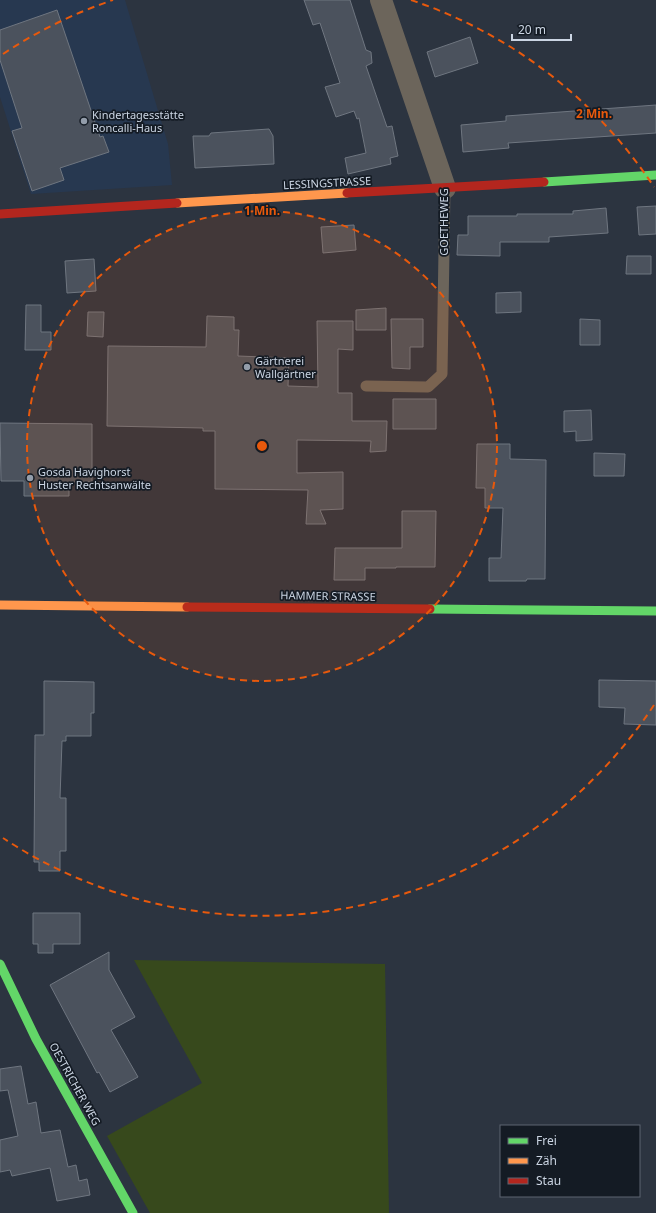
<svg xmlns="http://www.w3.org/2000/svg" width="656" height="1213" font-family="'Noto Sans',sans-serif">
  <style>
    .built { fill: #273850 }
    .green { fill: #37491c }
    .building { fill: #4b525d; stroke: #6f7680 }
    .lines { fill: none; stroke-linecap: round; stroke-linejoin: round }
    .lane { stroke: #6c655b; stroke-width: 11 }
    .street { stroke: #6c655b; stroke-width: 22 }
    .fast { stroke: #63d668; stroke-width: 9 }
    .slow { stroke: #ff974d; stroke-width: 9 }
    .jam { stroke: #b3261e; stroke-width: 9 }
    .ring { fill: none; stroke: #e8590c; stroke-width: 2; stroke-dasharray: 7 5 }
    .poi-dot { fill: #939daa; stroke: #141b24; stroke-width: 1.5 }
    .labels { text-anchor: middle; stroke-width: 3.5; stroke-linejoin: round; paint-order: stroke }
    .poi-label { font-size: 11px; fill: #cbd5e3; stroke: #141b24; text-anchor: start }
    .street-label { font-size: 11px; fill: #cbd5e3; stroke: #141b24 }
    .centre { fill: #e8590c; stroke: #141b24; stroke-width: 2 }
    .ring-label { font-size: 12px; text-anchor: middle; font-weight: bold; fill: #e8590c; stroke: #141b24; stroke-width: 3.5; stroke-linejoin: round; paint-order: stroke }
  </style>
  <rect width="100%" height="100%" fill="#2c3440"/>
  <path class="built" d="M0 0H125L168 144 172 185 31 194 0 97Z"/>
  <path class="green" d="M134 960 385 964 389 1213H150L107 1136 202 1083Z"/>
  <path class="building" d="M304 0H350L366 50 371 52 372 63 366 66 387 127 392 126 398 156 390 158 391 164 348 174 345 158 366 153 359 118 357 119 354 111 336 117 325 87 340 83 320 23 313 25Z
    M57 10 100 137 103 136 109 152 60 168 64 180 32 191 12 131 22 128 0 60V30Z
    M470 37 478 63 435 77 427 52Z
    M656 105V133L508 143 509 148 463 152 461 125 506 121V116Z
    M269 129 273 136 274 164 195 168 193 136H209L211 133Z
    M656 206V234L639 235 637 207Z
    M606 208 608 233 549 237V242H500V256L457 255 458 235H468V216H517V214H573V211Z
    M354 225 356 250 323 253 321 227Z
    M627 256H651V274H626Z
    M94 259 96 291 67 293 65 261Z
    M521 292V312L496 313V293Z
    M26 305H41V332H51V350H25Z
    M386 308V330H356V310Z
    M88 312H104L103 337 87 336Z
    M207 316 234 317V330H239L238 356 289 358 288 386 318 387 317 321H353V350L338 349V393H352V421H387L386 451 370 452 371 441 297 440V473L343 472V509L320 510 326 524H306L308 490 215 489V431H203V428L107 426 108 346 206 347Z
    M391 319H423V347H410V369L392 368Z
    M580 319 600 320V345H580Z
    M393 399H436V429H393Z
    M591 410 592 440 576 441V431L564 432V411Z
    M0 423 92 424V482H69V496H24V481H1Z
    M477 444H510V459L546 460 545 579H527L526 581H489V558H501L503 508H485V488H476Z
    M594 453 625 454 624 476H594Z
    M402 511H436L435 567H396V568H365V580H334L335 548H402Z
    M599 680 656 681V725L624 724 625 708 599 707Z
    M44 681 94 682V713H91V736H66V741H62L60 798H66V851H60V871H39V862H34L35 735H44Z
    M33 913H80V944H53V953H38V944H33Z
    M109 952V970L135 1017 111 1030 138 1077 110 1092 99 1072 97 1073 50 985Z
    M21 1066 28 1104 36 1102 41 1133 60 1130 68 1167 76 1165 79 1181 87 1179 90 1195 57 1201 50 1168 12 1176 10 1170 0 1172V1140L18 1136 8 1090 0 1091V1069Z"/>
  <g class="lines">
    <path class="lane" d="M366 386 428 387 442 374 445 188"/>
    <path class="street" d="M381 0 445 188"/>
    <path class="fast" d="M544 182 656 175
      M430 609 656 611
      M0 964 36 1039 133 1213"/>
    <path class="slow" d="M177 203 347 193
      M0 605 187 607"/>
    <path class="jam" d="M347 193 544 182
      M0 214 177 203
      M187 607 430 609"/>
  </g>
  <circle cx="262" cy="446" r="235" fill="#e8590c" fill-opacity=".12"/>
  <g class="ring">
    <circle cx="262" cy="446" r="235"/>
    <path d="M654 705A470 470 0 0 1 3 838M3 54A470 470 0 0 1 113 0M411 0A470 470 0 0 1 654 187"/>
  </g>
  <g class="poi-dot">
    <circle cx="84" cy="121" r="4"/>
    <circle cx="247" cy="367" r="4"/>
    <circle cx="30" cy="478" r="4"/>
  </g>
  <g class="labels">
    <g class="poi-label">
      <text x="92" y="119">Kindertagesstätte<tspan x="92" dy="13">Roncalli-Haus</tspan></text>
      <text x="255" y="365">Gärtnerei<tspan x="255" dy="13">Wallgärtner</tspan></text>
      <text x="38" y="476">Gosda Havighorst<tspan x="38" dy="13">Huster Rechtsanwälte</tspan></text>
    </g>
    <g class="street-label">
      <text transform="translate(327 183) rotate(-3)" y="4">LESSINGSTRASSE</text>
      <text transform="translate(444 222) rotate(-90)" y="4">GOETHEWEG</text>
      <text transform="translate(328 596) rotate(1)" y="4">HAMMER STRASSE</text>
      <text transform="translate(75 1084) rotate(61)" y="4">OESTRICHER WEG</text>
    </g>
  </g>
  <circle cx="262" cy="446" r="6" class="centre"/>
  <g class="ring-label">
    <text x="594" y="118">2 Min.</text>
    <text x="262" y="215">1 Min.</text>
  </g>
  <rect x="500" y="1125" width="140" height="72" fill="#141b24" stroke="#5d6570"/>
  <rect x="508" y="1138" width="20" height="6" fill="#63d668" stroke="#5d6570"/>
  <text x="536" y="1145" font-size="12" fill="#cbd5e3">Frei</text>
  <rect x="508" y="1158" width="20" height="6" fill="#ff974d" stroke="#5d6570"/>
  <text x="536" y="1165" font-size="12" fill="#cbd5e3">Zäh</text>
  <rect x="508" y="1178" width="20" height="6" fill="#b3261e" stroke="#5d6570"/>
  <text x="536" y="1185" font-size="12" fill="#cbd5e3">Stau</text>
  <path d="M512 34v6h59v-6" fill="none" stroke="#cbd5e3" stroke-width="2"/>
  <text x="518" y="34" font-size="12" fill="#cbd5e3" stroke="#141b24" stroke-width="3" paint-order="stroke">20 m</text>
</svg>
